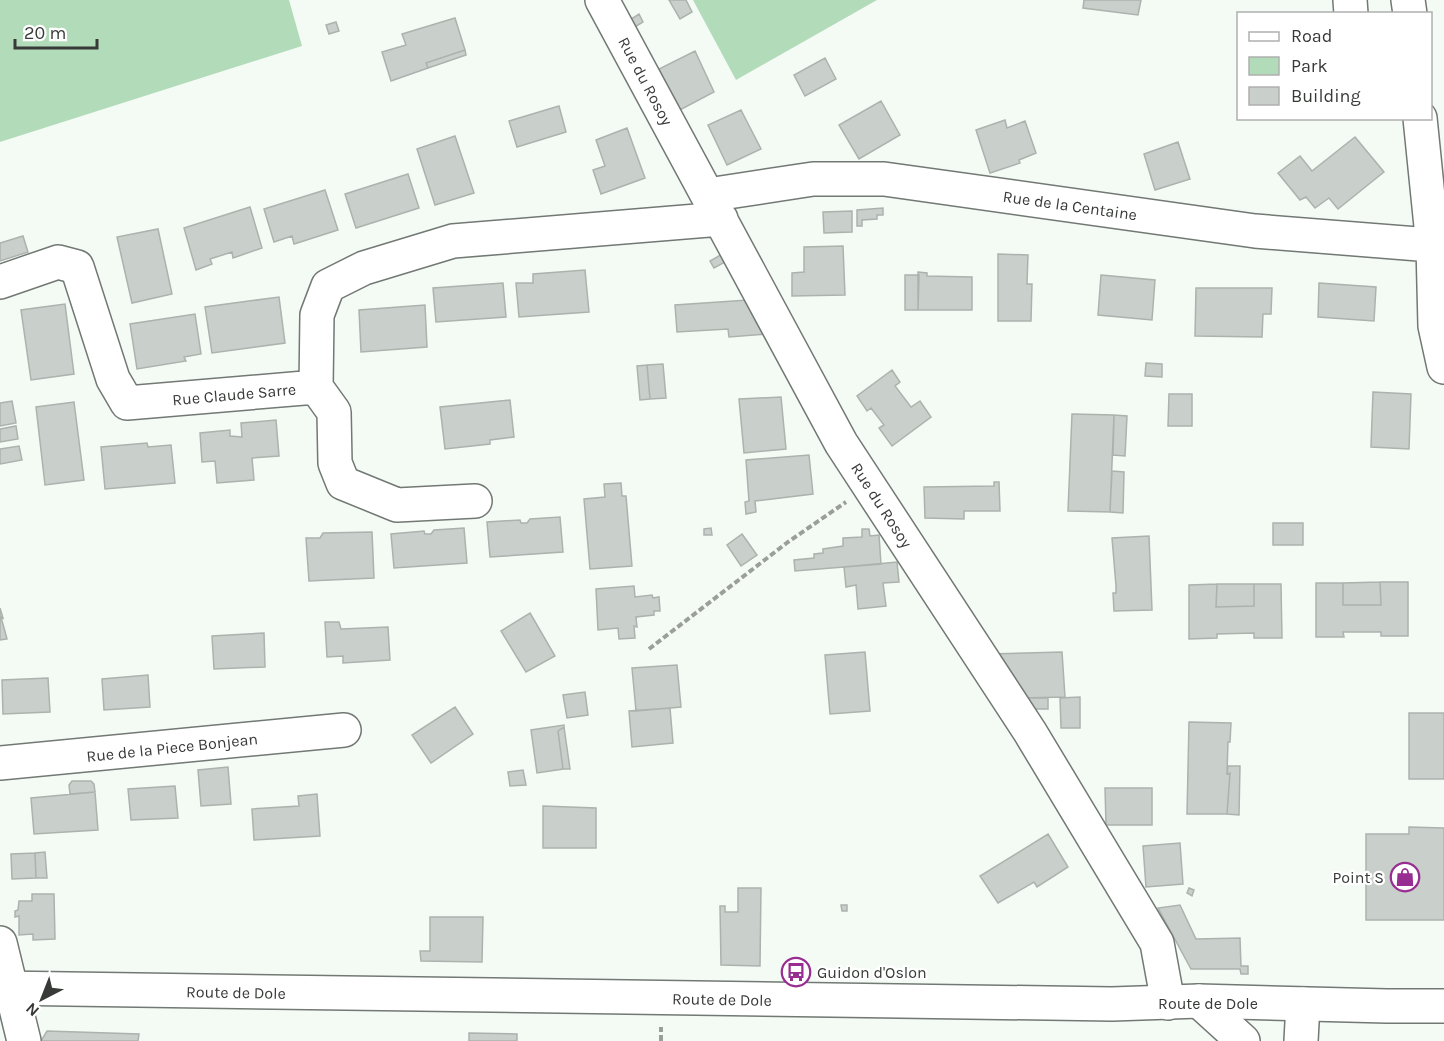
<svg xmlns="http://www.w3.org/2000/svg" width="1444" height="1041" font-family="Karla,sans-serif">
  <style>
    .green { fill: #b2dbba }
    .building { fill: #c9cfca; stroke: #acb2ad; stroke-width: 1.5 }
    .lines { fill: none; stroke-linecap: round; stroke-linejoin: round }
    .minor-casing { stroke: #727873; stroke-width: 36 }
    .major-casing { stroke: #727873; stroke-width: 36 }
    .path { stroke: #9a9f9a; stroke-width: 4; stroke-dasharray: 6 3; stroke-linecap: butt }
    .minor { stroke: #fff; stroke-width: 33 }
    .major { stroke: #fff; stroke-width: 33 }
    .labels { text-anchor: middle; stroke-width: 4.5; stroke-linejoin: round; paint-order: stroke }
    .street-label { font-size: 16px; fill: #373a37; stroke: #fff }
    .poi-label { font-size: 16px; fill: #373a37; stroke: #fff; text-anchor: end }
  </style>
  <rect width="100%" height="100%" fill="#f4fbf5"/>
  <path class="green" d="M0 0H289L302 46 0 142Z
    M693 0H877L736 80Z"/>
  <path class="building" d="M669 0H686L692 12 680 19Z
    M1084 0H1141L1138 15 1083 8Z
    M639 14 643 22 635 27 631 19Z
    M455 18 465 50 426 63 428 68 391 81 382 52 406 45 402 34Z
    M336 22 339 31 329 34 326 25Z
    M465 50 466 55 428 68 426 63Z
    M695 51 714 92 678 111 657 70Z
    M825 58 836 79 805 96 794 75Z
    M881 101 900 135 859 159 839 125Z
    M559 106 566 132 517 147 509 121Z
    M741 110 761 149 727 165 708 125Z
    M1005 120 1007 128 1025 121 1036 153 1019 160 1020 163 990 173 976 130Z
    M627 128 645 178 601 194 593 170 605 166 596 140Z
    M455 136 474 193 435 205 417 149Z
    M1355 137 1384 172 1338 209 1329 198 1315 208 1306 197 1300 200 1278 173 1300 156 1312 171Z
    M1178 142 1190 179 1155 190 1144 154Z
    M408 174 419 208 356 228 345 194Z
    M325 190 338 230 294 244 292 236 274 242 264 209Z
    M250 207 262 248 233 258 232 252 210 259 212 264 196 270 184 228Z
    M883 208V215H877V219L862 220V226H857V210Z
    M852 211V232L824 233 823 212Z
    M158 229 172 294 132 303 117 237Z
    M23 236 28 252 0 261V243Z
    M843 246 845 295 792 296V273L804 272V247Z
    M724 253 727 261 714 268 710 261Z
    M998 254 1028 255 1027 284H1032L1031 321H998Z
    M585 270 589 312 519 317 516 283H533V274Z
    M918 272 927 273V276L972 277V310H918Z
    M905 275H919L918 310H905Z
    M1101 275 1155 280 1152 320 1098 315Z
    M503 283 506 317 436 322 433 288Z
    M1319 283 1376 287 1374 321 1318 317Z
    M1196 288H1272L1271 314H1263L1262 337 1195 336Z
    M279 297 285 343 212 353 205 307Z
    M748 300 766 334 729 337 728 329 677 332 675 305Z
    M65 304 74 374 31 380 21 310Z
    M425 305 427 347 361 352 359 310Z
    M195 314 201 354 184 357 186 361 137 369 130 324Z
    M1146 363 1162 364V377L1145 376Z
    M663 364 666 398 650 399 647 365Z
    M647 365 650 399 640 400 637 366Z
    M892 370 900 382 895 386 911 407 920 401 931 417 892 446 879 428 884 425 871 408 867 411 857 396Z
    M1373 392 1411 394 1409 449 1371 447Z
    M1169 394H1192V426H1168Z
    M781 397 786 449 744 453 739 399Z
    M510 400 514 437 490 440V444L445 449 440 407Z
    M12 401 16 423 0 426V403Z
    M74 402 84 480 45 485 36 407Z
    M1072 414 1114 415 1110 512 1068 511Z
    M1114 415 1127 416 1125 456 1113 455Z
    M276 420 279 456 252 458 254 480 217 483 215 461 202 462 200 433 230 430V436L242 437 241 423Z
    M16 426 18 439 0 442V429Z
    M147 443 148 447 171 445 175 483 105 489 101 447Z
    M19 446 22 460 0 464V449Z
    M809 455 813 494 755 501 756 512 746 514 745 502 749 501 746 460Z
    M1112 471 1124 472 1123 513 1110 512Z
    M994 482H999L1000 511H964V519L925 518 924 487 994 486Z
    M621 483 622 496H626L632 566 590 569 584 499 605 497 604 484Z
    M560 517 563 552 490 557 487 522 520 520 521 523H527L530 519Z
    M1273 523H1303V545H1273Z
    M464 528 467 563 394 568 391 534 424 531 425 534H431L434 530Z
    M711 528 712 535H704V529Z
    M862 529H869L870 536 879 535 881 564 795 571 794 560 814 558V554L823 553V549L843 546V538L862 537Z
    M372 532 374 578 309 581 306 538H320L323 533Z
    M742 534 757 555 741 566 727 545Z
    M1149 536 1152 610 1114 611 1113 593H1116V586L1112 538Z
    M897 562 899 582 883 583 886 606 858 609 856 585 846 587 844 567Z
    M1380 582H1408V636H1381V632H1343L1344 637H1316V583H1343V605H1381Z
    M1380 582 1381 605H1343V583Z
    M1217 584 1216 607 1254 606V584H1281L1282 638H1254V633L1217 634V638L1189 639V585Z
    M1217 584H1254V606L1216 607Z
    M634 586 635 597 652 595 653 598 659 597 660 611H654V615L636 617 637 627 634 626 635 638 619 639 618 628 598 630 596 589Z
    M0 608 3 618 1 617 7 639 0 640Z
    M530 613 555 656 526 672 501 631Z
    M325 622H339L341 629 388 627 390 660 343 663V656L327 657Z
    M264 633 265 667 214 669 212 636Z
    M865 652 870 711 830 714 825 655Z
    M1062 652 1065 697 1021 698 990 654Z
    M677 665 681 707 636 711 632 668Z
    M148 675 150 707 104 710 102 679Z
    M48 678 50 712 3 714 2 680Z
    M585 692 588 715 567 718 563 695Z
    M1080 697V728H1061L1060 698Z
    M1021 698H1048V709H1028Z
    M455 707 473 734 431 763 412 735Z
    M670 708 673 743 632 747 629 711Z
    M1409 713H1444V779H1409Z
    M1189 722 1231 723 1230 742H1228L1227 774 1230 773 1227 814H1187Z
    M564 725V727L558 731 563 769 537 773 531 730Z
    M564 727 570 769H563L558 731Z
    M1228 766H1240L1239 815 1227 814 1230 773 1227 774Z
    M228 767 231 804 201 806 198 770Z
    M523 770 526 785 510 786 508 772Z
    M72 781H91L94 784 95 792 70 794 69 785Z
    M175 786 178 818 131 820 128 789Z
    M1105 788H1152V825H1106Z
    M95 792 98 830 34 834 31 798Z
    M317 794 320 836 254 840 252 809 299 806 298 796Z
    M543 806 596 808V848H543Z
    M1409 827 1444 828V920H1366V834H1409Z
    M1048 834 1068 867 1037 887 1034 882 998 903 980 876Z
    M1180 843 1183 884 1146 887 1143 846Z
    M45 852 47 878H36L35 853Z
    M35 853 36 878 12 879 11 854Z
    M738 888H761L760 966 721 965 720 906H725V912H738Z
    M1189 888 1194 890 1192 896 1187 893Z
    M32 894H54L55 939 33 940V934L19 935V916L15 917V911L18 910 19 901H32Z
    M841 905H847V911H842Z
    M1180 905 1196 939 1240 938 1241 966H1248V974H1241L1240 969H1191L1158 908Z
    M430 917H483L482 962 421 961 420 951H430Z
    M47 1031 139 1034 138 1041H41Z
    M469 1033 517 1034V1041H469Z"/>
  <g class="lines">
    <g class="minor-casing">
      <path id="minor" d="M602 0 841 443 1030 732 1157 943 1168 1003
        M1350 0 1351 14
        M1408 0 1410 14
        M1420 118 1433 246 1435 326 1444 367
        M708 195 813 179H884L1255 231 1444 246
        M0 282 58 262 77 267 113 379 127 403 316 387 317 315 328 286 364 268 453 241 721 219
        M316 387 334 412 335 463 343 483 397 505 475 501
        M0 763 344 730
        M0 943 24 1041
        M1199 1001 1243 1041
        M1301 1041 1303 1004"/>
    </g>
    <g class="major-casing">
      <path id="major" d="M0 988 1112 1004 1199 1001 1387 1006H1444"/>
    </g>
    <path class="path" d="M649 649 788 542 846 502
      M661 1041V1027"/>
    <use href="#minor" class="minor"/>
    <use href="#major" class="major"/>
  </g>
  <defs>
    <g id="shop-ring" transform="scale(1.5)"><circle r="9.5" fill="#fff" stroke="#982e91" stroke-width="1.5"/><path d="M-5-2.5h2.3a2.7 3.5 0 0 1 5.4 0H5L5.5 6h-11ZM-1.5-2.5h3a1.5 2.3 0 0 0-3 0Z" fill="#982e91"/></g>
    <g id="bus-ring" transform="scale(1.5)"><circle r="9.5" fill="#fff" stroke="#982e91" stroke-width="1.5"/><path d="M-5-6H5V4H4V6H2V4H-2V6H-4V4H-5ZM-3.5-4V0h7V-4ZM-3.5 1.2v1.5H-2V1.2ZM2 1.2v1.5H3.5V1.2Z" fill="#982e91"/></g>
  </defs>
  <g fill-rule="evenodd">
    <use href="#shop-ring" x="1405" y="877"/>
    <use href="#bus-ring" x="796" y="972"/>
  </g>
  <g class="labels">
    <g class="street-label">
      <text transform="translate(646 81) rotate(62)" y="6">Rue du Rosoy</text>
      <text transform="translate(1070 205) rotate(8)" y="6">Rue de la Centaine</text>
      <text transform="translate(234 394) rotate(-5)" y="6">Rue Claude Sarre</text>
      <text transform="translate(882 505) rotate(57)" y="6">Rue du Rosoy</text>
      <text transform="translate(172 747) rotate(-6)" y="6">Rue de la Piece Bonjean</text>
      <text transform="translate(236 992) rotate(1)" y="6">Route de Dole</text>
      <text transform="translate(722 999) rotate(1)" y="6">Route de Dole</text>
      <text x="1208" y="1009">Route de Dole</text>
    </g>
    <g class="poi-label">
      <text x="1384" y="883">Point S</text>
      <text x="817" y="978" text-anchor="start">Guidon d'Oslon</text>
    </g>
  </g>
  <rect x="1237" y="12" width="195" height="108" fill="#ffffff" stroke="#afb0af" stroke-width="1.5"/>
  <rect x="1249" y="32" width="30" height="9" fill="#ffffff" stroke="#afb0af" stroke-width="1.5"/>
  <text x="1291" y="42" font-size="18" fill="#373a37">Road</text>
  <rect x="1249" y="57" width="30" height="18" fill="#b2dbba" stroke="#afb0af" stroke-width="1.5"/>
  <text x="1291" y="72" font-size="18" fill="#373a37">Park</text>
  <rect x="1249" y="87" width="30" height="18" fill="#c9cfca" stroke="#afb0af" stroke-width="1.5"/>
  <text x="1291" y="102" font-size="18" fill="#373a37">Building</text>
  <g transform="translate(42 999) rotate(222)" stroke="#ffffff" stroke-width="4.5" paint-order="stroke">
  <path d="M0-4.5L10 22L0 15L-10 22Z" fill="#373a37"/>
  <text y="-9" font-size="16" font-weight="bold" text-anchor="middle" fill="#373a37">N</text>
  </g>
  <path d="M15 39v9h82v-9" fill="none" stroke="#373a37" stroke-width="3"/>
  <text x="24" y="39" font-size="18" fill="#373a37" stroke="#ffffff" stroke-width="4.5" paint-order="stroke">20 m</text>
</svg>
